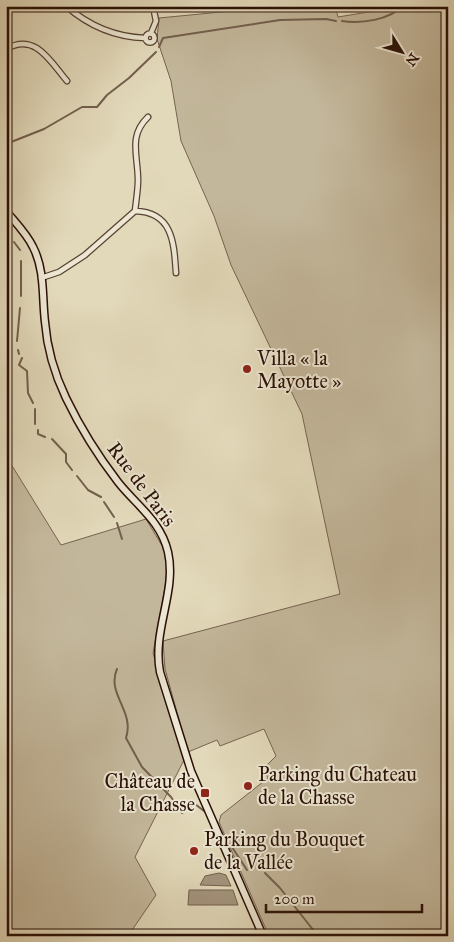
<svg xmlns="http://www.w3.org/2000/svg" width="454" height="942" font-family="'IM FELL Great Primer',serif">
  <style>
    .green { fill: #c3b79b; stroke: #766350 }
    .water { fill: #a3947d; stroke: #725f4d }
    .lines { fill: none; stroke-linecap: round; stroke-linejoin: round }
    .stream { stroke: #725f4d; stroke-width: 2 }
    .street-casing { stroke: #574233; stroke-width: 7 }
    .secondary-casing { stroke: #290f06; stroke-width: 9 }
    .street { stroke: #ece6d2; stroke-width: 4.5 }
    .secondary { stroke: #ece6d2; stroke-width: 6 }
    .poi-dot { fill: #8f2418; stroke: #ece6d2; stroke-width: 2 }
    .labels { text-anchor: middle; stroke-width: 4; stroke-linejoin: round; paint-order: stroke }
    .poi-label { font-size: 20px; fill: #290f06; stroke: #ece6d2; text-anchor: start }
    .street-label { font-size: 20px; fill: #290f06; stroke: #ece6d2 }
  </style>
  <rect width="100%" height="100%" fill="#e2d9ba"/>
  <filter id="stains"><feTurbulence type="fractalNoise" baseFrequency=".004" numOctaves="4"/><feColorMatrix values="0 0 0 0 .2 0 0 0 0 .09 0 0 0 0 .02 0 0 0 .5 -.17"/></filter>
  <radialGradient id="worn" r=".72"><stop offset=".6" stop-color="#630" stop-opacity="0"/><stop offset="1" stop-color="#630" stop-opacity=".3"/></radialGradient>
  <path class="green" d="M283 6H335L338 17 405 6H448V936H269L219 822 221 815 268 778 265 772 266 766 276 756 264 729 220 746 217 740 188 752 165 669 163 641 340 594 302 414 231 265 214 216 181 141 171 81 157 39 159 18Z
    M6 456 61 545 146 519 164 549 167 565 166 582 153 653 184 760 135 857 156 895 128 936H6Z"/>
  <path class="water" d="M219 873 226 875 231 886 200 885 205 876Z
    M189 890H233L238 905H188Z"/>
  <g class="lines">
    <path class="stream" d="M342 21C361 24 389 20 403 6
      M159 47 163 38 280 20 326 19 336 21
      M6 144 44 129 82 107H97L107 95 129 78 156 52
      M6 235 11 239
      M14 242 20 250
      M21 296V261
      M17 341 20 308
      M18 350 19 354
      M22 358 19 365 27 371 28 393 33 403
      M35 424V409
      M38 430V434L45 437
      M52 439 66 454V462L72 470
      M77 476 88 490 101 497
      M104 502 114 517
      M117 523 122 539
      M117 669C106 694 135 711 126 738L142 767 171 797 182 813 195 804 204 811
      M230 844 247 870
      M265 873 280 888 314 931V936"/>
    <g class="street-casing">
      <path id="street" d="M66 6C89 26 114 37 145 38
        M151 33 156 21 153 6
        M145.5 38a4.5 4.5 0 1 1 9 0a4.5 4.5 0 1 1-9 0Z
        M6 49C35 32 50 61 67 81
        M135 211C136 201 138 190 138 180 138 156 128 136 148 117
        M135 211C173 212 174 243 176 273
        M41 278 59 272 85 255 135 211"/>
    </g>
    <g class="secondary-casing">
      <path id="secondary" d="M6 211C15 222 27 234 33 247 45 270 42 297 45 322 47 348 55 375 66 398 80 427 98 456 118 482 136 505 161 521 168 552 177 592 152 630 160 672L191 771 263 936"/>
    </g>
    <use href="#street" class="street"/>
    <use href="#secondary" class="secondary"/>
  </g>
  <g class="poi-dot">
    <circle cx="247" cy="369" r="5"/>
    <circle cx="248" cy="786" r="5"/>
    <rect x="200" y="788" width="10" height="10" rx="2.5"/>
    <circle cx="194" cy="851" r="5"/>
  </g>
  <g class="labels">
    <g class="poi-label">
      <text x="257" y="365">Villa « la<tspan x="257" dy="23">Mayotte »</tspan></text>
      <text x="258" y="781">Parking du Chateau<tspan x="258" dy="23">de la Chasse</tspan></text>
      <text x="195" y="788" text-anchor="end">Château de<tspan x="195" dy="23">la Chasse</tspan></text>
      <text x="204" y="846">Parking du Bouquet<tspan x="204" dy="23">de la Vallée</tspan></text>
    </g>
    <g class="street-label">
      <text transform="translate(142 484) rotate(53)" y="7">Rue de Paris</text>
    </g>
  </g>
  <rect width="454" height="942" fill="none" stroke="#e2d9ba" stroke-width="25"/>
  <rect x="8" y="8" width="439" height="927" fill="none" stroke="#290f06" stroke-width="2.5"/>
  <rect x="12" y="12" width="429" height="917" fill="none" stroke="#290f06"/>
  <g transform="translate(402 52) rotate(127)" stroke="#ece6d2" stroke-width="4" paint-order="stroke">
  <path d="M0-4L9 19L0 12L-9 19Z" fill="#290f06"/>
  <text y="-8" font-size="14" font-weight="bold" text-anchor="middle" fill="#290f06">N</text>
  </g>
  <path d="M266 904v8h156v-8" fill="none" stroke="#290f06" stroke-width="2.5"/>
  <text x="274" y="904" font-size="15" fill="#290f06" stroke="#ece6d2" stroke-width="4" paint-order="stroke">200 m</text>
  <rect width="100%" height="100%" filter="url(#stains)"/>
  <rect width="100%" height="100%" fill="url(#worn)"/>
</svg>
